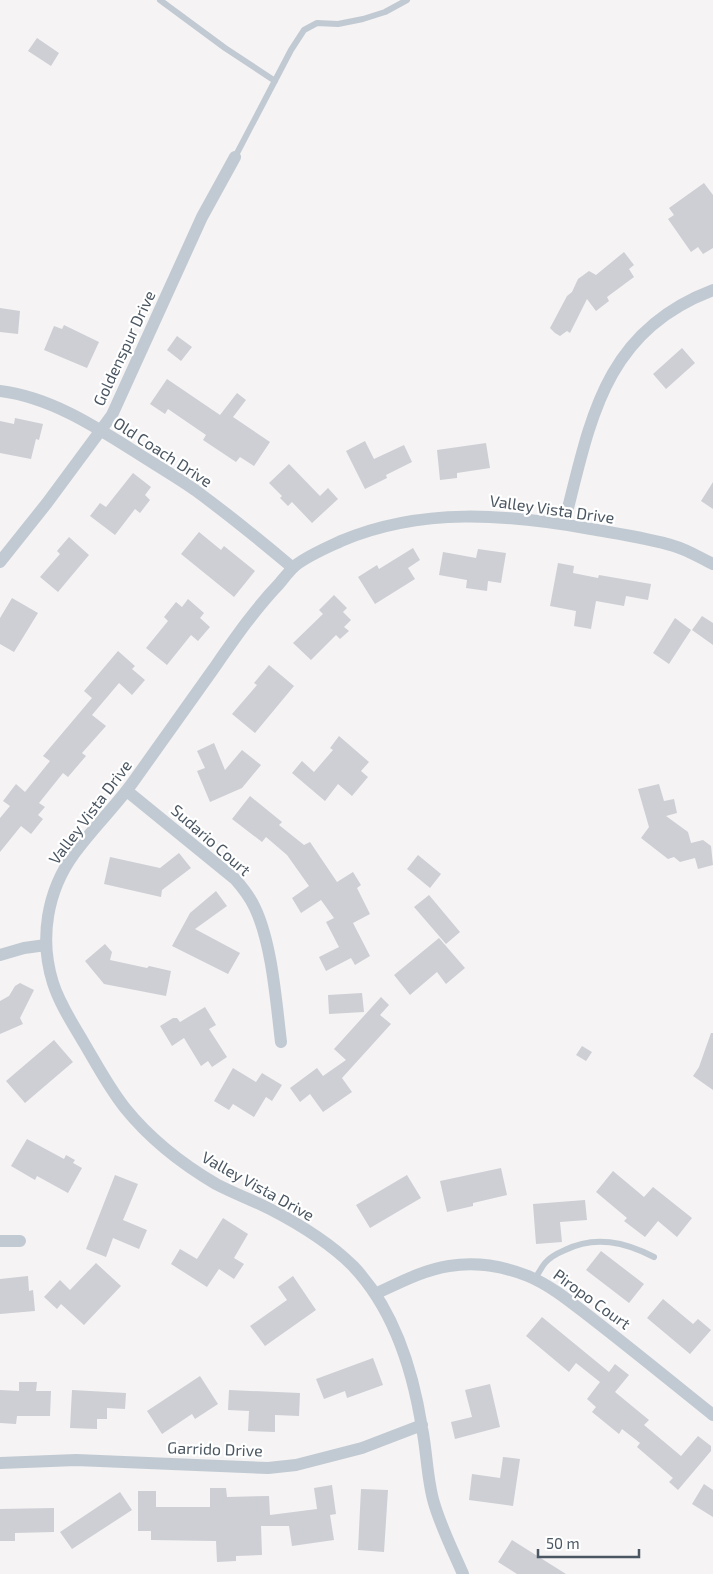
<svg xmlns="http://www.w3.org/2000/svg" width="713" height="1574" font-family="'Exo 2',sans-serif">
  <style>
    .building { fill: #cdcfd5 }
    .lines { fill: none; stroke-linecap: round; stroke-linejoin: round }
    .lane { stroke: #c1cad2; stroke-width: 6 }
    .street { stroke: #c1cad2; stroke-width: 12 }
    .labels { text-anchor: middle; stroke-width: 4.5; stroke-linejoin: round; paint-order: stroke }
    .street-label { font-size: 16px; fill: #4a5661; stroke: #fff }
  </style>
  <rect width="100%" height="100%" fill="#f5f3f3"/>
  <path class="building" d="M37 38 59 53 51 66 28 51Z
    M704 183 713 195V248L703 254 698 247 691 252 668 219 674 215 669 208Z
    M624 252 634 265 629 269 634 277 607 297 609 301 596 311 587 299 570 333 567 331 560 336 555 333 550 328 567 296 572 292 578 279 589 271 596 275Z
    M0 308 20 311 18 334 0 332Z
    M64 325 99 342 87 368 44 350 54 326 62 329Z
    M177 336 192 347 181 361 167 350Z
    M682 348 695 363 666 389 653 374Z
    M167 379 220 415 237 393 246 400 233 417 270 442 254 466 240 457 236 462 203 440 206 435 168 409 165 414 150 404Z
    M15 418 43 424 39 440 36 439 31 459 0 453V421L14 424Z
    M365 441 374 459 404 445 412 462 386 475 387 478 365 489 346 451Z
    M486 443 490 468 457 473V478L440 480 437 450Z
    M289 464 320 496 328 488 338 499 312 523 292 502 288 506 280 498 282 496 269 483Z
    M133 473 151 487 145 495 150 500 140 513 135 509 115 535 90 516 100 503 106 507Z
    M713 482V509L701 501Z
    M199 532 221 550 224 546 255 571 234 597 181 554Z
    M69 537 89 555 58 592 40 577 60 554 57 551Z
    M413 548 420 560 408 568 415 579 375 604 358 577 377 565 379 569Z
    M478 549 506 553 501 583 488 581 487 591 466 588 467 580 439 575 443 552 476 558Z
    M558 563 574 566 573 573 598 578 599 575 651 584 648 600 626 596 624 606 596 601 591 629 574 626 576 611 550 606Z
    M334 595 347 608 343 612 351 620 344 627 349 631 340 639 336 635 311 660 293 643 323 614 319 610Z
    M12 598 38 613 14 652 0 644V618Z
    M188 599 204 613 200 618 210 627 198 641 191 635 167 665 146 648 168 621 164 617 176 602 182 607Z
    M702 616 713 623V645L692 630Z
    M675 618 691 630 669 664 653 653Z
    M118 651 135 666 132 669 145 680 132 695 119 683 92 715 106 726 82 753 86 756 68 777 63 773 39 803 45 807 38 815 43 819 31 834 21 826 0 852V818L10 806 3 801 16 784 25 792 50 761 43 756 92 698 84 691Z
    M269 665 294 686 255 733 232 714 257 685 254 683Z
    M339 736 369 762 361 771 368 777 352 796 338 784 325 801 292 773 302 761 314 772 333 750 330 748Z
    M214 743 225 770 242 750 261 765 242 788 210 802 197 771 205 768 197 751Z
    M659 784 664 801 674 799 677 813 666 816 688 832 691 843 703 840 711 846 713 865 698 869 695 858 680 862 674 857 668 859 641 838 649 827 638 789Z
    M250 796 282 822 279 825 304 845 310 842 337 882 353 872 361 885 357 888 370 914 353 923 370 956 355 965 351 958 326 971 319 957 339 947 326 922 334 918 321 900 301 913 292 898 309 886 287 855 266 837 262 842 232 819Z
    M179 853 191 868 162 890 161 897 104 884 110 857 160 868Z
    M418 855 441 874 430 888 407 869Z
    M216 891 227 906 195 929 240 953 228 974 172 946 190 913Z
    M429 895 460 932 446 944 414 907Z
    M439 938 465 968 446 984 437 972 410 995 394 975Z
    M105 944 112 952 110 960 147 968 149 966 171 971 166 996 104 984 85 961Z
    M20 983 34 990 20 1018 23 1024 0 1034V1001L9 996 15 986Z
    M362 993 364 1012 329 1014 328 995Z
    M381 997 389 1005 380 1015 391 1024 342 1078 352 1092 323 1112 310 1094 300 1102 290 1088 317 1068 323 1076 346 1060 334 1049Z
    M205 1007 216 1025 209 1029 227 1057 212 1067 208 1061 201 1066 184 1038 172 1046 160 1026 173 1018H177L180 1022Z
    M711 1033H713V1090L693 1076 699 1067Z
    M54 1040 73 1062 25 1103 6 1081Z
    M582 1046 592 1052 586 1061 576 1055Z
    M233 1068 256 1082 262 1073 282 1085 272 1101 266 1097 254 1117 233 1104 229 1110 214 1101Z
    M27 1139 64 1159 66 1155 75 1160 73 1163 82 1168 68 1193 37 1176 35 1180 11 1166Z
    M501 1168 507 1195 473 1203V1206L447 1212 440 1181Z
    M613 1171 644 1197 653 1187 692 1218 677 1237 658 1221 645 1237 624 1221 627 1218 596 1192Z
    M115 1175 138 1184 123 1220 147 1230 139 1249 113 1238 106 1257 86 1249Z
    M407 1175 421 1198 370 1228 356 1205Z
    M585 1200 587 1220 560 1222 562 1242 536 1244 533 1204Z
    M223 1218 248 1234 234 1258 244 1264 234 1279 219 1269 207 1287 171 1264 180 1249 197 1259Z
    M601 1251 644 1284 629 1303 586 1270Z
    M96 1263 121 1286 84 1325 61 1304 57 1309 44 1297 60 1280 70 1290Z
    M28 1276 29 1291 33 1290 35 1311 0 1314V1279Z
    M293 1276 316 1310 265 1346 250 1326 287 1300 278 1287Z
    M663 1299 693 1324 698 1319 711 1330 690 1354 647 1318Z
    M542 1317 609 1372 615 1364 629 1375 615 1392 649 1420 644 1425 681 1456 698 1436 711 1446V1451L678 1490 669 1482 673 1478 637 1447 640 1443 622 1429 619 1434 592 1412 596 1407 587 1399 600 1382 576 1363 569 1372 526 1336Z
    M373 1358 383 1385 347 1398 345 1391 324 1399 316 1379Z
    M200 1376 218 1404 195 1419 192 1414 162 1434 147 1411Z
    M19 1382H37L36 1391H51L50 1416H17L16 1424 0 1423V1390L19 1391Z
    M490 1384 500 1427 455 1439 451 1422 472 1417 465 1390Z
    M72 1390 126 1393 125 1409 107 1408V1419H97V1429L70 1428Z
    M229 1390 300 1393 299 1416 275 1415V1432L248 1431 249 1411 228 1410Z
    M503 1457 520 1459 513 1506 469 1500 472 1474 500 1478Z
    M704 1484 713 1490V1517L692 1504Z
    M332 1485 336 1514 330 1515 334 1540 292 1546 289 1526H261L262 1555 236 1556V1561L217 1562 216 1541 151 1540V1531H138V1491H156V1507H210V1488H226L227 1497 269 1496 270 1515 317 1509 314 1488Z
    M361 1489 388 1490 384 1552 358 1550Z
    M120 1492 132 1510 72 1549 60 1532Z
    M54 1508V1532L15 1533V1541H0V1509Z
    M512 1540 566 1574H517L498 1562Z"/>
  <g class="lines">
    <path class="lane" d="M160 0 225 48 275 81
      M235 157 291 50 304 30 317 23 338 24 363 19 385 12 407 0
      M535 1279C538 1274 541 1268 545 1263 550 1257 558 1253 565 1250 595 1235 625 1242 654 1257"/>
    <path class="street" d="M0 391C49 397 93 425 134 451 154 464 175 476 195 490 229 515 261 541 293 568
      M564 524C590 423 602 332 713 290
      M0 562 47 503 112 415 202 217 235 157
      M127 791 235 879C243 888 250 897 255 908 272 944 276 1001 281 1042
      M0 955 24 948 46 945
      M0 1241H20
      M375 1294C399 1283 423 1270 449 1266 475 1262 503 1266 528 1276 552 1286 573 1304 594 1320 634 1351 673 1383 713 1415
      M0 1463 76 1460 268 1468 296 1465 362 1448 422 1425
      M463 1574C453 1551 441 1527 434 1503 427 1480 427 1452 422 1428 413 1371 394 1309 353 1266 330 1243 299 1224 270 1209 252 1200 233 1193 216 1184 182 1164 150 1139 125 1108 109 1088 97 1065 84 1043 73 1024 60 1005 53 983 39 939 47 891 74 854 92 829 115 807 133 782 159 745 186 708 212 671 233 641 254 610 279 584 284 578 290 570 296 565 309 555 326 548 341 541 421 507 507 514 591 529 619 534 648 538 674 546 688 550 700 558 713 564"/>
  </g>
  <g class="labels">
    <g class="street-label">
      <text transform="translate(124 348) rotate(-65)" y="6">Goldenspur Drive</text>
      <text transform="translate(163 452) rotate(33)" y="6">Old Coach Drive</text>
      <text transform="translate(552 509) rotate(8)" y="6">Valley Vista Drive</text>
      <text transform="translate(90 812) rotate(-53)" y="6">Valley Vista Drive</text>
      <text transform="translate(211 840) rotate(41)" y="6">Sudario Court</text>
      <text transform="translate(258 1186) rotate(29)" y="6">Valley Vista Drive</text>
      <text transform="translate(592 1299) rotate(36)" y="6">Piropo Court</text>
      <text transform="translate(215 1449) rotate(2)" y="6">Garrido Drive</text>
    </g>
  </g>
  <path d="M538 1549v8h101v-8" fill="none" stroke="#4a5661" stroke-width="2.5"/>
  <text x="546" y="1549" font-size="15" fill="#4a5661" stroke="#ffffff" stroke-width="4" paint-order="stroke">50 m</text>
</svg>
